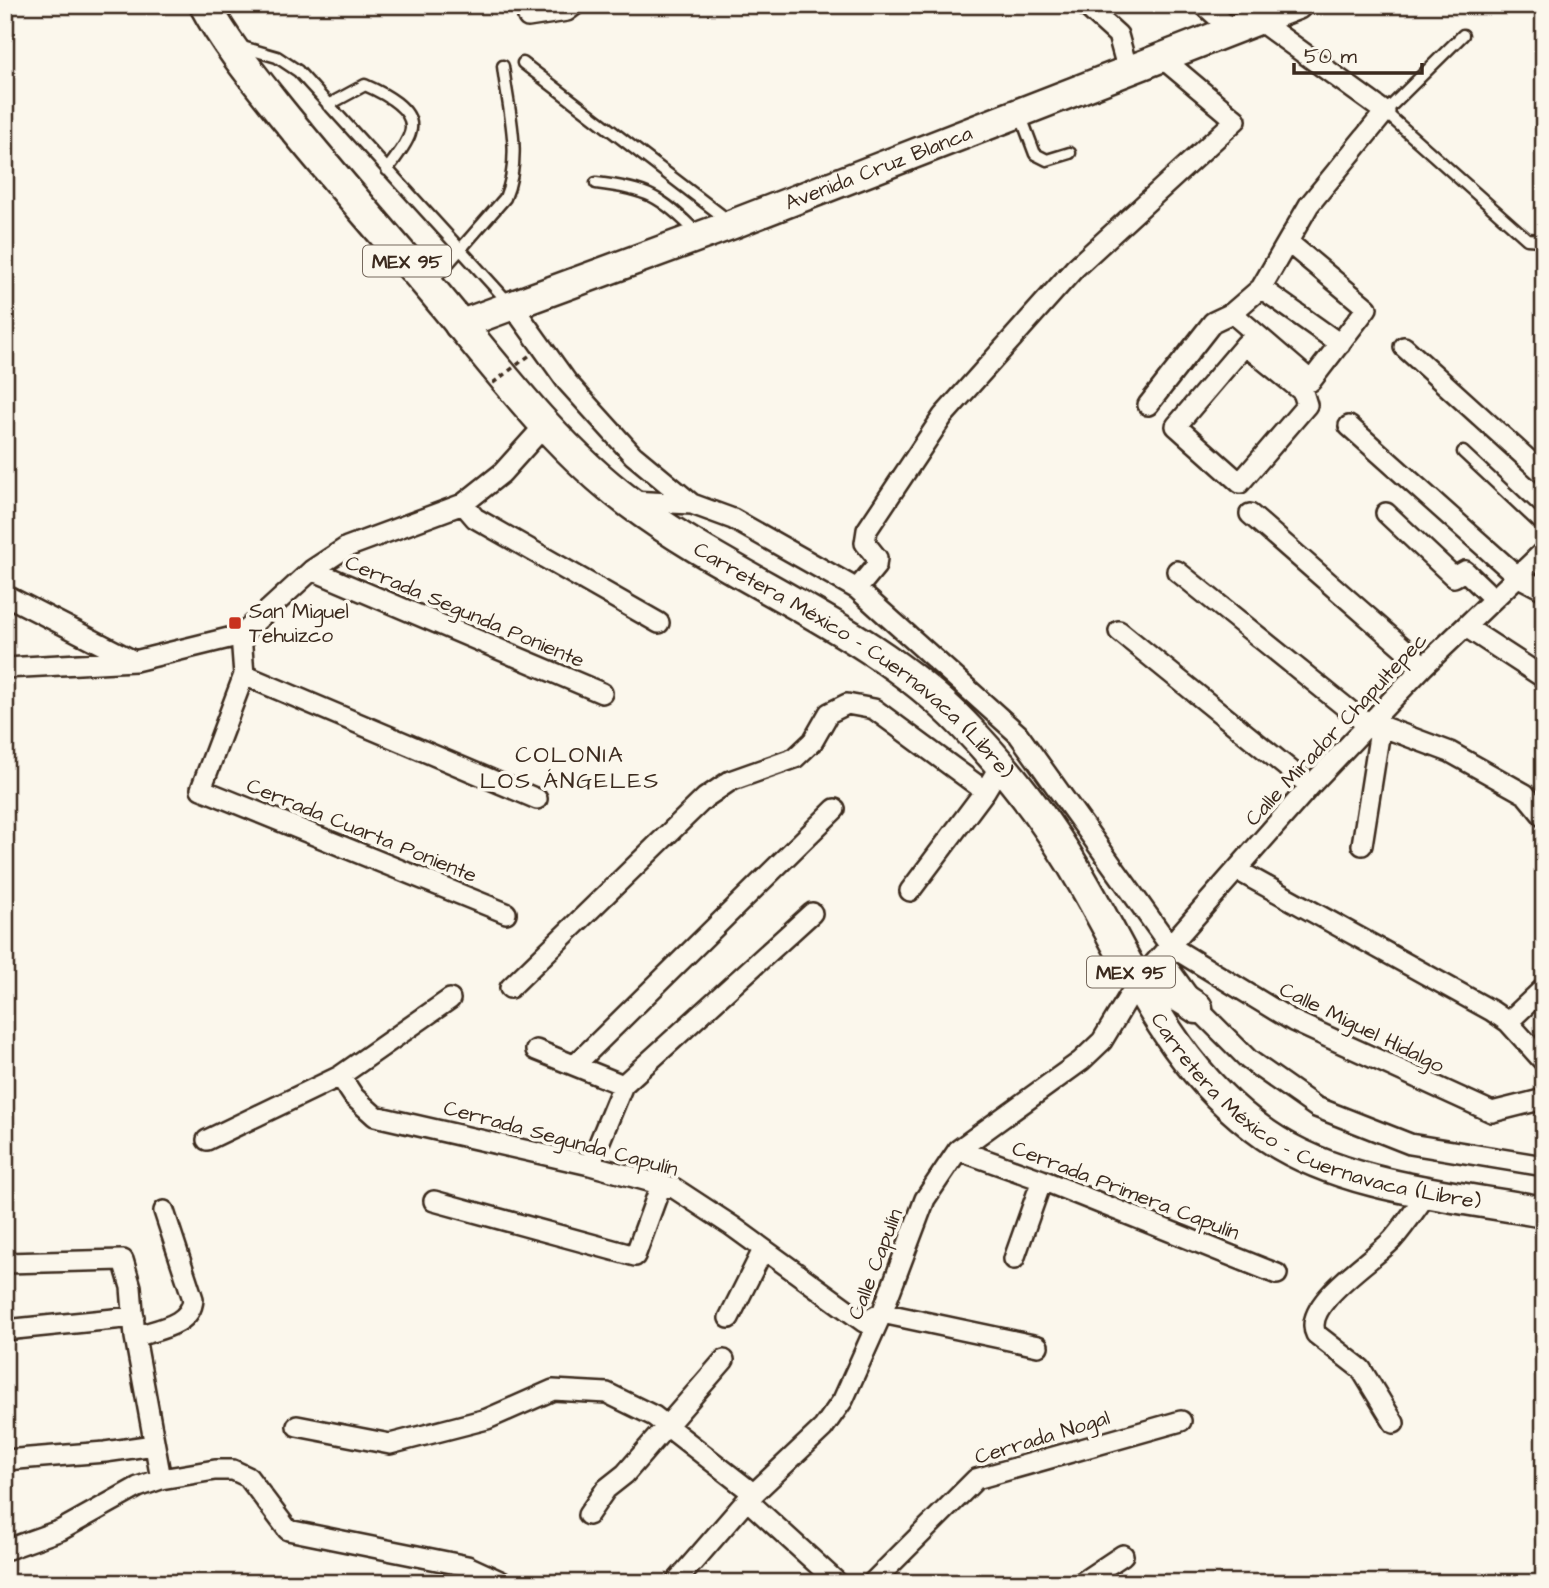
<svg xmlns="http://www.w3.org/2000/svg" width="1549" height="1588" font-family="'Architects Daughter',sans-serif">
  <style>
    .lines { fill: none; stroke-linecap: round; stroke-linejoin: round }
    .service-casing { stroke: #3b2a1e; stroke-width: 15 }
    .minor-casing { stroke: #3b2a1e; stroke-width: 24 }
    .secondary-casing { stroke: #3b2a1e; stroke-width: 33 }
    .primary-casing { stroke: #3b2a1e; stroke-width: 35 }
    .service { stroke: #fbf7ec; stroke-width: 10 }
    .minor { stroke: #fbf7ec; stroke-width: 19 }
    .secondary { stroke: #fbf7ec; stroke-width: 28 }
    .primary { stroke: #fbf7ec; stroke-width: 30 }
    .path-bridge { stroke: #3b2a1e; stroke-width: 3.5; stroke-dasharray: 5 5; stroke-linecap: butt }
    .poi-dot { fill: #c8321e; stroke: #fbf7ec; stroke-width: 2.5 }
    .labels { text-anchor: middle; stroke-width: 7; stroke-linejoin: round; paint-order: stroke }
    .shield { fill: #fbf7ec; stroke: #75685c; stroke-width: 2 }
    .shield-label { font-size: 19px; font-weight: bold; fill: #3b2a1e }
    .street-label { font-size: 21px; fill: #3b2a1e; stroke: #fbf7ec }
    .poi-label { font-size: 21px; fill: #3b2a1e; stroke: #fbf7ec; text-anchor: start }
    .neighbourhood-label { font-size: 23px; letter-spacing: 2px; fill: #3b2a1e; stroke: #fbf7ec }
  </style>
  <rect width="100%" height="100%" fill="#fbf7ec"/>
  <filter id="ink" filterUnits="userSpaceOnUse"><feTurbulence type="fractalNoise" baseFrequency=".0143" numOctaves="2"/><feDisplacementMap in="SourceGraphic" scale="14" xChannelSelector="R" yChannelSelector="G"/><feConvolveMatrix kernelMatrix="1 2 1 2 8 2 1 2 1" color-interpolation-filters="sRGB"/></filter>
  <g filter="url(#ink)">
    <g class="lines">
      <g class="service-casing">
        <path id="service" d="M1463 35 1385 112 1527 239 1541 240 1544 237
          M239 46 277 57 298 71 510 304
          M523 63 729 221
          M328 105 365 85C381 92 418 109 410 133 407 145 394 159 387 170
          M1020 114 1035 154 1047 160 1070 153
          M596 183C647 189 661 196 697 233
          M431 283 505 198C523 156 508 110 503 66
          M1463 452 1544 528"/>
      </g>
      <g class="minor-casing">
        <path id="minor" d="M1085 5 1118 35 1128 71
          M1204 5 1233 31
          M528 17 567 11 575 5
          M1261 288 1340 344
          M511 304 567 382 633 455 692 504
          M1232 313 1311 381 1367 308 1288 242
          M1245 345 1303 392 1307 405 1240 483 1176 426 1245 345 1256 334
          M1404 347 1544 474
          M1148 405 1213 322 1232 313 1261 288 1309 205 1385 112 1258 20
          M1349 426 1517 576 1544 590
          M629 501 692 504 733 519 857 589 1018 734 1170 946 1293 1021 1492 1112 1544 1099
          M463 504 475 518 659 623
          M1386 513 1454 577 1465 571 1493 598
          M1250 514 1424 666
          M312 570 602 693
          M1177 571 1359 718 1450 752 1525 794 1544 817
          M857 589 876 566 877 558 865 543 867 530 943 416 1075 268 1236 120 1161 57
          M5 595 132 660
          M1466 627 1544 678
          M1119 631 1310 786
          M241 635 244 675 201 789 506 913
          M241 635 312 570 347 547 463 504 502 473 546 424
          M5 668 135 661 241 635
          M244 675 537 799
          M1362 845 1381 724
          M1237 870 1492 1011 1508 1022 1544 1062
          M910 891 985 791
          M1161 958 1197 1008 1249 1060 1316 1107 1410 1144 1544 1166
          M510 988 705 798 730 781 795 758 813 741 829 713 847 704 874 709 985 791 997 771 998 761
          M1508 1022 1544 988
          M536 1050 623 1085
          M575 1065 835 809
          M340 1076 354 1097 375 1116 590 1165 674 1188 732 1226 864 1322 882 1313 1038 1346
          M207 1140 340 1076 450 999
          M958 1150 1042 1180 1277 1274
          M590 1165 623 1085 812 913
          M434 1201 635 1256 661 1185
          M1014 1259 1042 1180
          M5 1263 123 1260 131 1287 135 1337 161 1479
          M729 1318 763 1250
          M5 1330 134 1317
          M135 1337C157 1329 191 1326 193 1299L164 1211
          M1394 1423 1361 1369 1316 1334C1301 1304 1375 1259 1393 1239 1406 1224 1417 1207 1429 1191
          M297 1426 390 1444 487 1419 553 1390 607 1393 654 1416 754 1494
          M5 1460 105 1452 154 1445
          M747 1500 838 1583
          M588 1515 606 1489 625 1474 724 1360
          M5 1550 61 1530 138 1487 161 1479 215 1470H233L248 1477 288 1530 467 1566 504 1583
          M675 1583 747 1500 823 1428 843 1400 882 1313 925 1199 958 1150 1081 1061 1102 1041 1137 983 1310 786 1424 666 1544 551
          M872 1583 976 1479 1181 1421
          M1081 1583 1123 1555"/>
      </g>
      <g class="secondary-casing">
        <g id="secondary">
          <path id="s1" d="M459 325 733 224 1297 5"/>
        </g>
      </g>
      <g class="primary-casing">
        <g id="primary">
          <path id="s2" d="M205 5C225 43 254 78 281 112 328 170 377 226 426 283 490 358 549 442 629 502 735 582 870 627 963 724 1011 773 1053 829 1086 888 1140 983 1173 1069 1266 1135 1341 1187 1456 1196 1544 1212"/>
          <path d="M1142 993C1165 986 1178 995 1197 1008"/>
        </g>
      </g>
      <use href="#service" class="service"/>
      <use href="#minor" class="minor"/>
      <use href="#secondary" class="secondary"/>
      <use href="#primary" class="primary"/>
      <path class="path-bridge" d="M493 383 534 352"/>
    </g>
  </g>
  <rect class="poi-dot" x="228" y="616" width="14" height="14" rx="3.5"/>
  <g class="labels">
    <g class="shield">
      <rect x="363" y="245.5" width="88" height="31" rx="5"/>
      <rect x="1087" y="956.5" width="88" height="31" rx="5"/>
    </g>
    <g class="shield-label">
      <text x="407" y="268">MEX 95</text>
      <text x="1131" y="979">MEX 95</text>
    </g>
    <g class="street-label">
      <text dy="7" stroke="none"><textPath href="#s1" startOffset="448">Avenida Cruz Blanca</textPath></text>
      <text transform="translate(465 611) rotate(23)" y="7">Cerrada Segunda Poniente</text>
      <text dy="7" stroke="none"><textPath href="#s2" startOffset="931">Carretera México - Cuernavaca (Libre)</textPath></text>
      <text transform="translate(1336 729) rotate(-47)" y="7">Calle Mirador Chapultepec</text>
      <text transform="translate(362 830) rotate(22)" y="7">Cerrada Cuarta Poniente</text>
      <text transform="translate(1362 1027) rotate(26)" y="7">Calle Miguel Hidalgo</text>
      <text dy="7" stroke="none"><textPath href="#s2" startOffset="1603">Carretera México - Cuernavaca (Libre)</textPath></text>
      <text transform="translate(561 1138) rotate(15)" y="7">Cerrada Segunda Capulín</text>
      <text transform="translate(1126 1190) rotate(21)" y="7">Cerrada Primera Capulín</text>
      <text transform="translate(875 1264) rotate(-69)" y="7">Calle Capulín</text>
      <text transform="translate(1042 1437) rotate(-17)" y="7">Cerrada Nogal</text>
    </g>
    <g class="poi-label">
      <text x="249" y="618">San Miguel<tspan x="249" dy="24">Tehuizco</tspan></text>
    </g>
    <g class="neighbourhood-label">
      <text x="570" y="762">COLONIA<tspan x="570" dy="26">LOS ÁNGELES</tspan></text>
    </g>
  </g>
  <rect width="1549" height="1588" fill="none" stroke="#fbf7ec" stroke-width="28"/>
  <rect x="14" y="14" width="1521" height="1560" fill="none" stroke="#3b2a1e" stroke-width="2.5" filter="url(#ink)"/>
  <path d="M1294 63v10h128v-10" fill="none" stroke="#3b2a1e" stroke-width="3.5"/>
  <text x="1304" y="63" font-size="21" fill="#3b2a1e" stroke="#fbf7ec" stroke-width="5" paint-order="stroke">50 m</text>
</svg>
